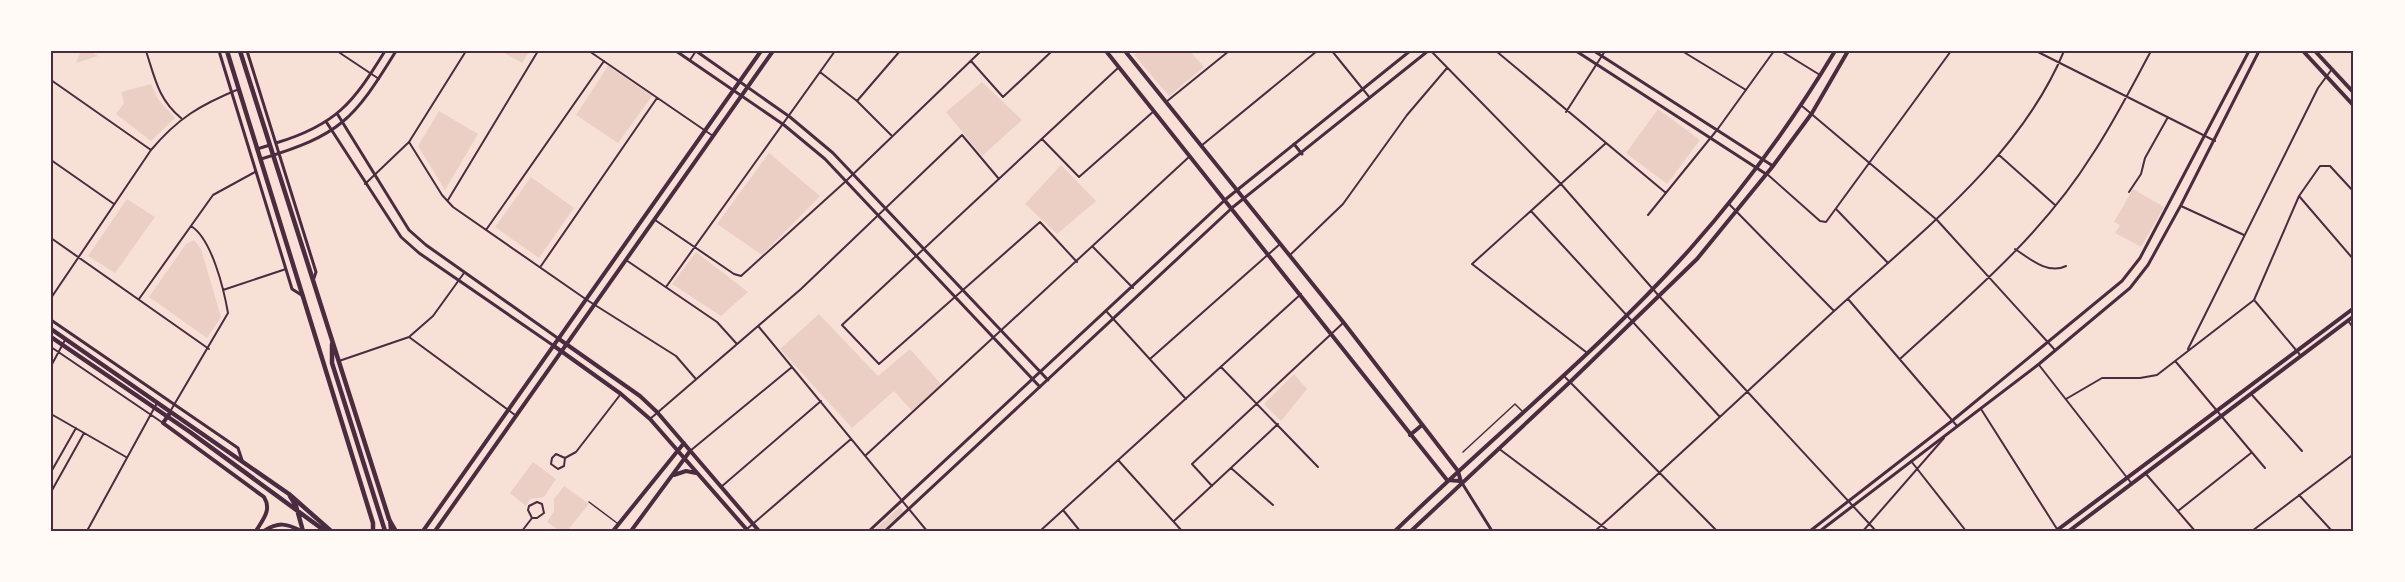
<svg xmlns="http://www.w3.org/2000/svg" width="2405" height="582" font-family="'PT Sans',sans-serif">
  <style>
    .green { fill: #ebcfc5 }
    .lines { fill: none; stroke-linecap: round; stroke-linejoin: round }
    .service { stroke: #4a2c40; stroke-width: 1.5 }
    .pedestrian { stroke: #4a2c40; stroke-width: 2 }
    .minor { stroke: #4a2c40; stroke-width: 2 }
    .tertiary { stroke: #4a2c40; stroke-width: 3 }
    .secondary { stroke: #4a2c40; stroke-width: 4 }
    .primary { stroke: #4a2c40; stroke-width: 4 }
    .trunk { stroke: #4a2c40; stroke-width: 4.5 }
    .neatline { fill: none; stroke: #4a2c40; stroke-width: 2 }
  </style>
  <rect width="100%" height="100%" fill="#f7e1d7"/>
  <path class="green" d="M81 51H90L98 56 76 63Z
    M501 51H530L522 63Z
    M1140 51H1190L1204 67 1169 96 1134 55Z
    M608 66 652 96 618 143 576 115Z
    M982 82 1022 120 982 156 946 112Z
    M151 84 158 99 175 118 151 141 116 114 124 103 121 92Z
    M1658 109 1700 140 1667 184 1626 153Z
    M439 111 478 134 445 190 418 146Z
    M769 153 820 196 762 255 717 224Z
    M1061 165 1096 201 1057 234 1025 204Z
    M531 177 574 208 539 258 495 227Z
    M2133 189 2164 207 2141 247 2115 233 2120 225 2114 222Z
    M127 199 155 217 115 273 88 256Z
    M194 240 201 249 221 317 207 338 149 297 186 244Z
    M696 252 748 292 721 316 672 284Z
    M819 314 878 376 910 349 942 385 912 411 894 391 852 428 780 349Z
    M1294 374 1307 389 1281 421 1264 404Z
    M533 462 556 479 544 497 530 499 526 506 510 493Z
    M564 486 589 504 567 531H560L547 522 554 511V499Z
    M900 507 904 512 882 531H873Z"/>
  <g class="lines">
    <path class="service" d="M1463 452 1515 404 1522 411
      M589 502 617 523"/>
    <path class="pedestrian" d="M1836 209 1888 263"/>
    <path class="minor" d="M146 51C155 78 158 99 181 118
      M337 51 379 79
      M589 51 713 136
      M1332 51 1370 98
      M1431 51 1561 184 1659 296 1876 531
      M1496 51 1666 193
      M1682 51 1746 90
      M1781 51 1820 75
      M2036 51 2215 141
      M690 60 696 51
      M971 61 1003 97 1052 51
      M820 72 857 101 891 135
      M51 80 151 150
      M857 101 900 51
      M1166 102 1229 51
      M1802 106 1937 220 2055 350
      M1566 112 1605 51
      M1042 139 1079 177 1154 111
      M409 142 442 195 453 207 587 300 676 356 695 378
      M1201 146 1317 51
      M1999 155 2055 205
      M51 160 114 204
      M1767 174 1820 221 1826 222 1951 51
      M365 184 409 142 466 51
      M2129 192 2141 174 2145 158 2168 117
      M2299 196 2354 260
      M448 200 538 51
      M1729 204 1834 311
      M2181 206 2244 235
      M1531 211 1720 417
      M1648 215 1717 130 1774 51
      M655 220 734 274 741 276 846 181 981 51
      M486 230 604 61
      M51 238 209 349
      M1093 247 1133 288
      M2015 249C2030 259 2048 275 2066 266
      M1290 255 1343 204 1407 115 1447 68
      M626 260 717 322 736 343
      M1077 262 1040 222 879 364 842 325 1119 67
      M541 266 657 98
      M666 287 835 51
      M223 290 286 269
      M51 298 151 150C178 118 200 105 239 89
      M139 299 213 195 255 172
      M1848 299 1957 426
      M2255 301 2301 356
      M1107 312 1186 399
      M2349 322 2354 329
      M759 327 927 531
      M409 337 515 415
      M51 347 163 423
      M2188 349 2318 88 2332 69
      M1586 352 1472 264 1606 143
      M1150 359 1280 244
      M1900 359C1968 297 2043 234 2092 155 2114 122 2132 86 2151 51
      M339 361 409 337 433 316 464 273
      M2176 362 2265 468
      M2039 365 2132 484
      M51 366 65 340
      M1221 367 1318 467
      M1563 375 1717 531
      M2252 395 2302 451
      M2066 399 2102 378H2140L2157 375 2254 300 2299 196 2320 166H2330L2354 192
      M1981 409 2057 529
      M171 410 228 313C224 290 212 239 191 226
      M51 414 126 457
      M650 419 801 289 962 135 999 179
      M1498 448 1609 531
      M690 451 792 367
      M866 455 1190 156
      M565 458 556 454 552 458 551 464 558 469 564 466 565 458 576 452 620 395
      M1118 460 1182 531
      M1911 461 1966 531
      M1231 468 1273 505
      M51 472 76 428
      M2146 474 2195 531
      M1212 486 1192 464 1343 323
      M721 487 821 401
      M51 492 84 433
      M2299 495 2332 531
      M1063 510 1080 531
      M2178 511 2251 453
      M1174 521 1278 424
      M747 529 851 439
      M87 531 157 403
      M522 531 532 518H537L544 513 542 504 537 502 529 506 528 510 532 518
      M1040 531 1301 294
      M1595 531C1676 459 1754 385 1833 312 1916 236 2020 158 2064 51
      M1863 531 1944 438
      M2252 531 2354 454"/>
    <path class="tertiary" d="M219 51 292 289 303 296
      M247 51 316 272 314 278
      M676 51 784 125 825 159 1040 387
      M696 51 790 117 833 153 1048 380
      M1576 51 1766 174
      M1594 51 1773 166
      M338 115 409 230 426 245 559 339
      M327 123 401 237 419 253 554 346
      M276 143C336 125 353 103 385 51
      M1294 144 1302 154
      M257 149 270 145
      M261 159C340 135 353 121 396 51
      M51 320 238 448 242 460
      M1462 483 1492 531
      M869 531 1226 199 1410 51
      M885 531 1233 207 1428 51
      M1810 531 1953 420 2122 281 2140 258 2249 51
      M1820 531 2039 364 2130 288 2148 265 2181 205 2259 51"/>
    <path class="secondary" d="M1106 51 1447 480 1460 481
      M1125 51 1344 323 1458 471 1461 482
      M559 339 640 396 657 412 759 531
      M554 346 621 394 650 419 748 531
      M170 413 163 423 264 497C272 510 263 519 256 531
      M1410 435 1422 425
      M674 475 686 471 696 473
      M613 531 684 443
      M631 531 690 451
      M1395 531C1492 437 1600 350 1690 249 1744 188 1793 121 1835 51
      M1411 531 1570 382 1697 259 1773 166 1812 113 1848 51"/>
    <path class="primary" d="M2303 51 2354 106
      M2315 51 2354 93
      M389 519 396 531
      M390 522 391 531
      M264 531C278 522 286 523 301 531
      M423 531 761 51
      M435 531 773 51
      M2056 531 2354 308
      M2069 531 2354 316"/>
    <path class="trunk" d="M227 51 373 523V531
      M240 51 389 519
      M51 329 289 494 331 531
      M51 337 190 432 325 531
      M332 344V363L385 531
      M290 496 296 506 303 531"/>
  </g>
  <rect width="2405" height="582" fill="none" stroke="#fffaf5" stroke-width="105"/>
  <rect x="52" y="52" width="2300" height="478" class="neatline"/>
</svg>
